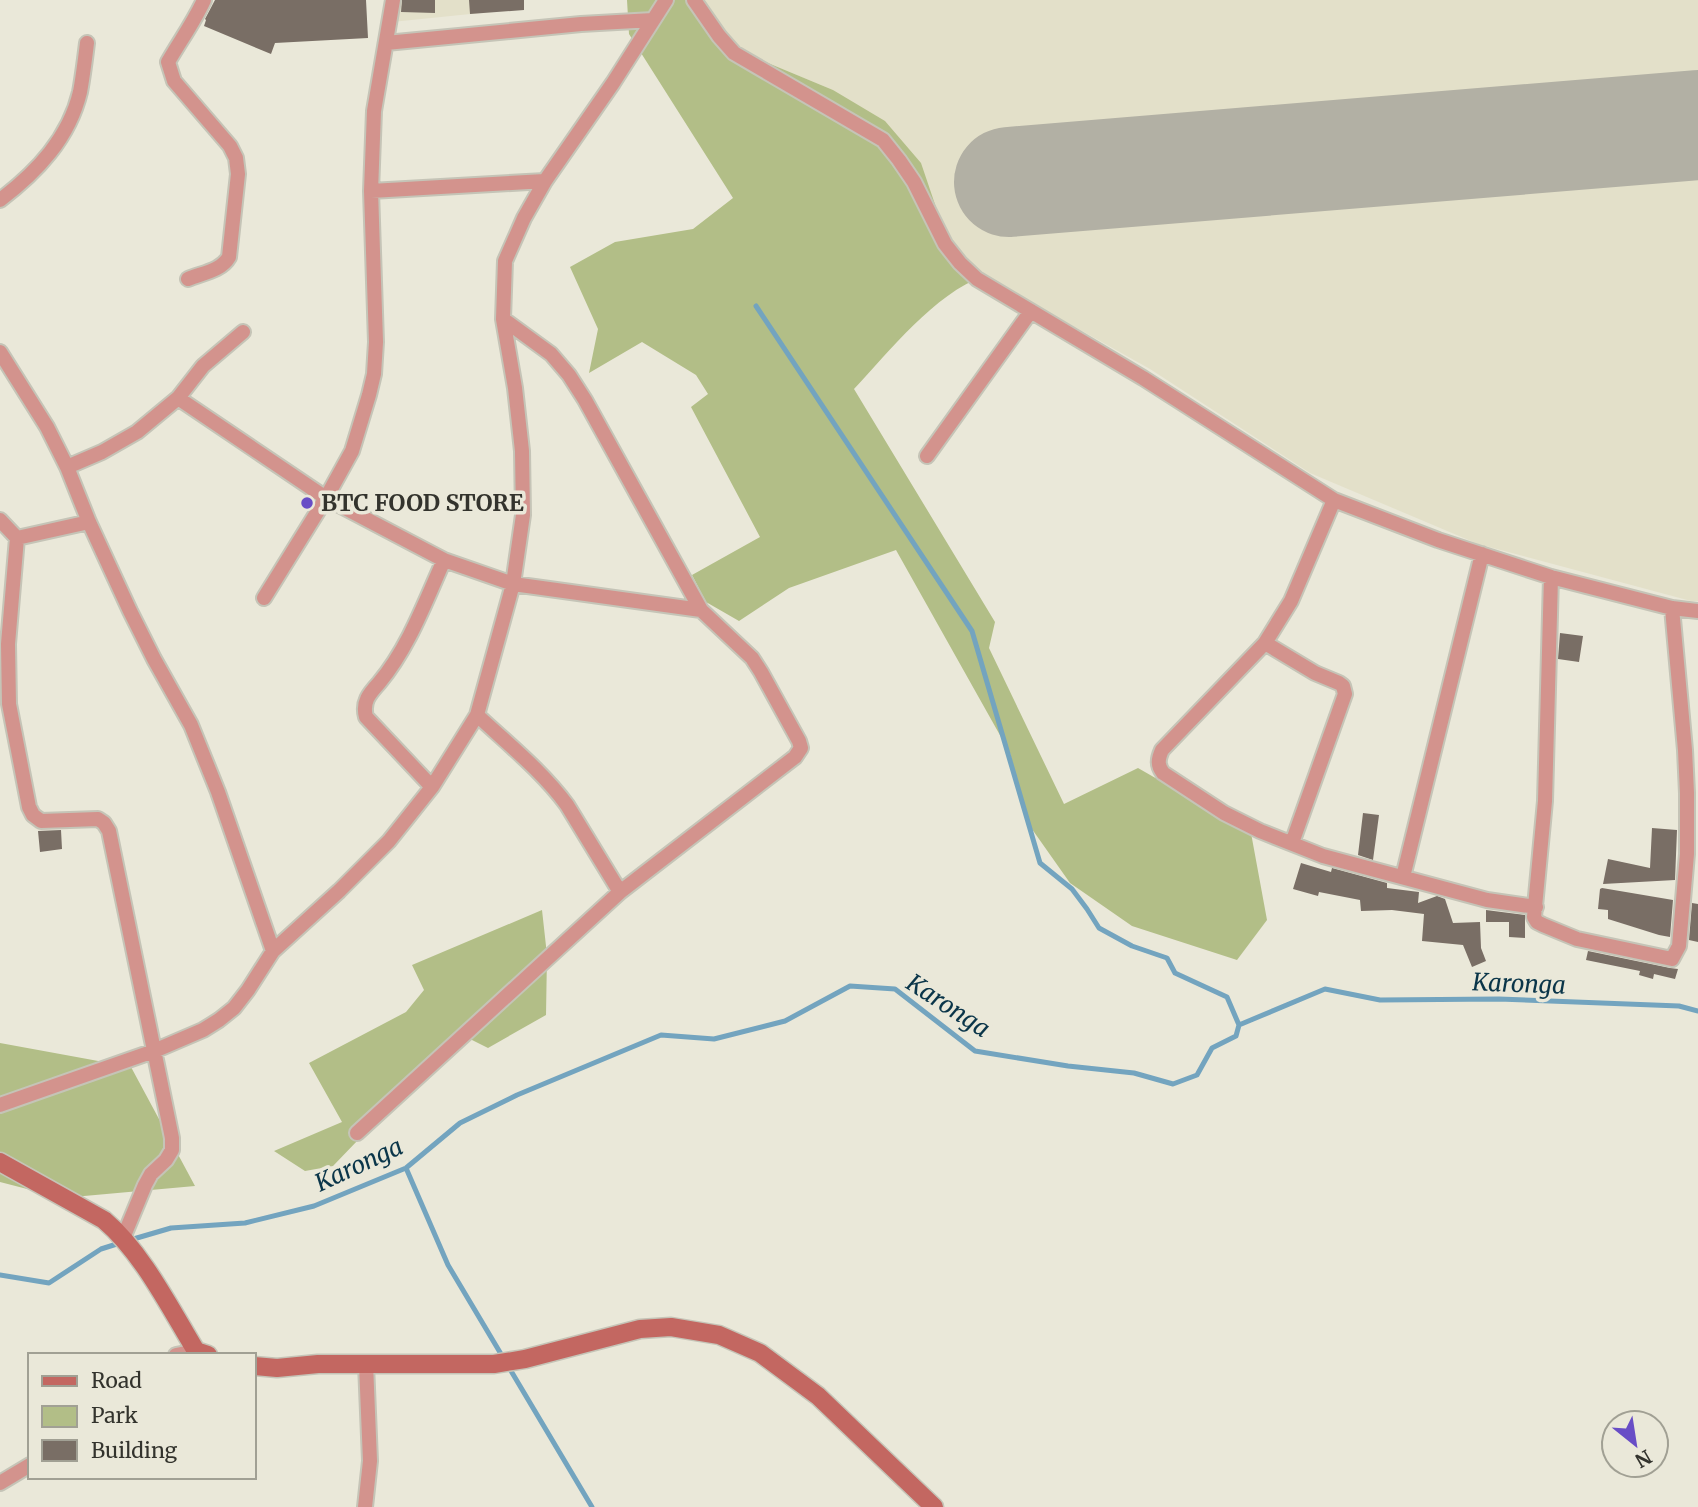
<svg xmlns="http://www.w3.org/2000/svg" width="1698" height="1507" font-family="Merriweather,serif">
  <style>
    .built { fill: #e3e0c9 }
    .green { fill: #b2be87 }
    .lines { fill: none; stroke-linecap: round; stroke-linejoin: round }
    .stream { stroke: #73a4bf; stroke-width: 5 }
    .runway { stroke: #b2b0a4; stroke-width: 110 }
    .building { fill: #796e65 }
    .street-casing { stroke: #c5c4b7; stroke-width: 18 }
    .secondary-casing { stroke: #c5c4b7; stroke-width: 21 }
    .street { stroke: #d3938d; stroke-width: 14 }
    .secondary { stroke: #c36761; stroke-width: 18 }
    .poi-dot { fill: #684dc6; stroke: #eae8d9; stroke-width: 2.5 }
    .labels { text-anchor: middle; stroke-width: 7; stroke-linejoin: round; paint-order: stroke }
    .poi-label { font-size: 23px; font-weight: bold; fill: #33332d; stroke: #eae8d9; text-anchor: start }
    .water-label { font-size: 24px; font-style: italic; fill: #0a3549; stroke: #eae8d9 }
  </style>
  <rect width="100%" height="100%" fill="#eae8d9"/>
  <path class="built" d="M395 0H479L480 13 392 22Z
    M701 0H1698V601H1691L1478 544 1310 473 1150 369 984 276 961 255 942 225 833 90 737 50Z"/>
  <path class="green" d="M627 0H701L737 50 833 90 885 121 921 163 942 225 961 255 984 276C934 294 890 351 854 389L995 622 989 648 1064 804 1138 768 1251 833 1267 920 1237 960 1132 926 1070 883 1027 822 1010 753 896 550 789 588 739 621 706 602 692 575 760 537 691 407 708 394 696 375 642 342 589 373 598 329 570 267 615 242 693 229 733 198 629 34Z
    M542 910 547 955 546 1015 488 1048 460 1034 333 1166 305 1171 274 1151 342 1122 309 1063 406 1012 424 990 412 965Z
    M0 1043 131 1067 195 1186 62 1198 0 1182Z"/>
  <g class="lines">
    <path class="stream" d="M756 306 972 631 1040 863 1072 889 1087 909 1099 928 1132 946 1167 958 1175 973 1227 997 1239 1025
      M406 1168 448 1265 592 1507
      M130 1240 171 1228 245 1223 314 1206 406 1168 460 1123 517 1095 661 1035 714 1039 785 1021 850 986 895 989 975 1051 1068 1066 1134 1073 1173 1084 1197 1075 1212 1048 1236 1036 1239 1025 1325 989 1380 1000 1499 999 1679 1006 1698 1011
      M0 1275 49 1283 101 1249 120 1243"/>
    <path class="runway" d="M1009 182 1698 125"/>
  </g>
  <path class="building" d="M215 0H366L368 38 275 43 271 54 204 26 206 20 205 19Z
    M402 0H435V13L401 12Z
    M469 0H524V10L470 14Z
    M1560 633 1583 636 1579 662 1558 659Z
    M1363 813 1379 815 1373 860 1358 855Z
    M1652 828 1677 830 1675 880 1603 884 1608 859 1650 868Z
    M61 830 62 849 40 852 38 831Z
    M1301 863 1331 872 1332 868 1387 883V888L1419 892 1418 903 1437 896 1445 899 1453 923 1480 922 1481 948 1486 961 1472 967 1463 945 1422 941 1424 914 1392 910 1361 911 1360 900 1319 892 1318 896 1293 889Z
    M1602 888 1673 900 1670 937 1659 935 1608 919V910L1598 909 1600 889Z
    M1692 903 1698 904V942L1689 940Z
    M1486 910 1525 915V938L1509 937V922H1486Z
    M1588 951 1670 968 1678 969 1675 979 1654 974 1653 979 1639 975 1640 971 1586 960Z"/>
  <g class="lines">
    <g class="street-casing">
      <path id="street" d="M694 0 719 36 734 53 883 140 899 160 914 182 945 244 960 263 977 279 1143 378 1334 500 1438 540 1551 577 1672 608 1698 611
        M386 43 581 24 653 20
        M371 191 545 181
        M0 200C37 172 69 138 80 92 83 76 85 59 87 43
        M188 279C202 273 221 271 229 257L238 174 236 158 230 146 174 81 168 62C180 41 194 22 204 0
        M0 352 47 427 67 467 89 522 130 611 154 659 191 725 218 792 273 951
        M178 398 326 498 444 560 513 584 701 610
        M927 456 1031 311
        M67 467 102 452 137 432 178 398 203 366 243 332
        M1334 500 1291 601 1265 643 1162 750C1158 759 1157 765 1163 773L1224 813 1260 831 1323 856 1487 900 1536 907
        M0 520 17 538 8 644 9 704 29 807 33 815 41 821 98 819 104 823 109 831 172 1138V1150L166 1160 151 1174 145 1185 123 1238
        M17 538 89 522
        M1551 577 1545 801 1534 917 1537 922 1543 925 1577 939 1672 959 1679 946 1687 854V793L1685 750 1672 608
        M264 598 326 498 352 451 369 395 374 374 376 342 371 191 374 111 393 0
        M1265 643 1315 673 1339 683 1343 686 1345 694 1292 843
        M477 715C508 744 542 771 567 805L620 892
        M432 787 366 717C362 702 369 694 379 683 409 647 425 602 444 560
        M1403 877 1482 554
        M0 1105 154 1051 203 1030 219 1020 234 1008 248 990 273 951 339 891 389 841 432 787 477 715 513 584 523 515 522 451 515 388 503 319 505 261 524 218 545 181 613 83 666 0
        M357 1133 620 892 795 757 801 748 799 741 761 672 752 658 701 610 585 400 569 375 551 354 503 319
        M176 1355 196 1351
        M0 1483 30 1465
        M365 1507 370 1461 366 1364"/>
    </g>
    <g class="secondary-casing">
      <path id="secondary" d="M0 1162 104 1220C142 1252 170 1308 196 1351L208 1355
        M254 1366 277 1368 318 1364H494L525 1359 640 1329 671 1327 719 1335 760 1353 818 1396 934 1507"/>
    </g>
    <use href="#street" class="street"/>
    <use href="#secondary" class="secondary"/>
  </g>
  <circle class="poi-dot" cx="307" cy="503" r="7"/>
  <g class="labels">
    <g class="poi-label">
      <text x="321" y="511">BTC FOOD STORE</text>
    </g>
    <g class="water-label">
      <text transform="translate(1519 984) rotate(2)" y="8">Karonga</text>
      <text transform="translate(948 1006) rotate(33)" y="8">Karonga</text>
      <text transform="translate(359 1165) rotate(-25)" y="8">Karonga</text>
    </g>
  </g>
  <rect x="28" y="1353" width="228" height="126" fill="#eae8d9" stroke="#a1a094" stroke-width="2"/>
  <rect x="42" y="1376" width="35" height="10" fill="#c36761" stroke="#a1a094" stroke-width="2"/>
  <text x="91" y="1388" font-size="21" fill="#33332d">Road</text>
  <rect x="42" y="1406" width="35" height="21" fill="#b2be87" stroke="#a1a094" stroke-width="2"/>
  <text x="91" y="1423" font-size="21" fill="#33332d">Park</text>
  <rect x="42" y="1440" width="35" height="21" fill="#796e65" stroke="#a1a094" stroke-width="2"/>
  <text x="91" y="1458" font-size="21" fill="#33332d">Building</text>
  <g transform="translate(1635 1444) rotate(150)"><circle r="33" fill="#eae8d9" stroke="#a1a094" stroke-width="2"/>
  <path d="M0-5L12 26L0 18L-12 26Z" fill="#684dc6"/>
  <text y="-10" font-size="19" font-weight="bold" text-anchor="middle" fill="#33332d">N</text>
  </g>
</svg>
